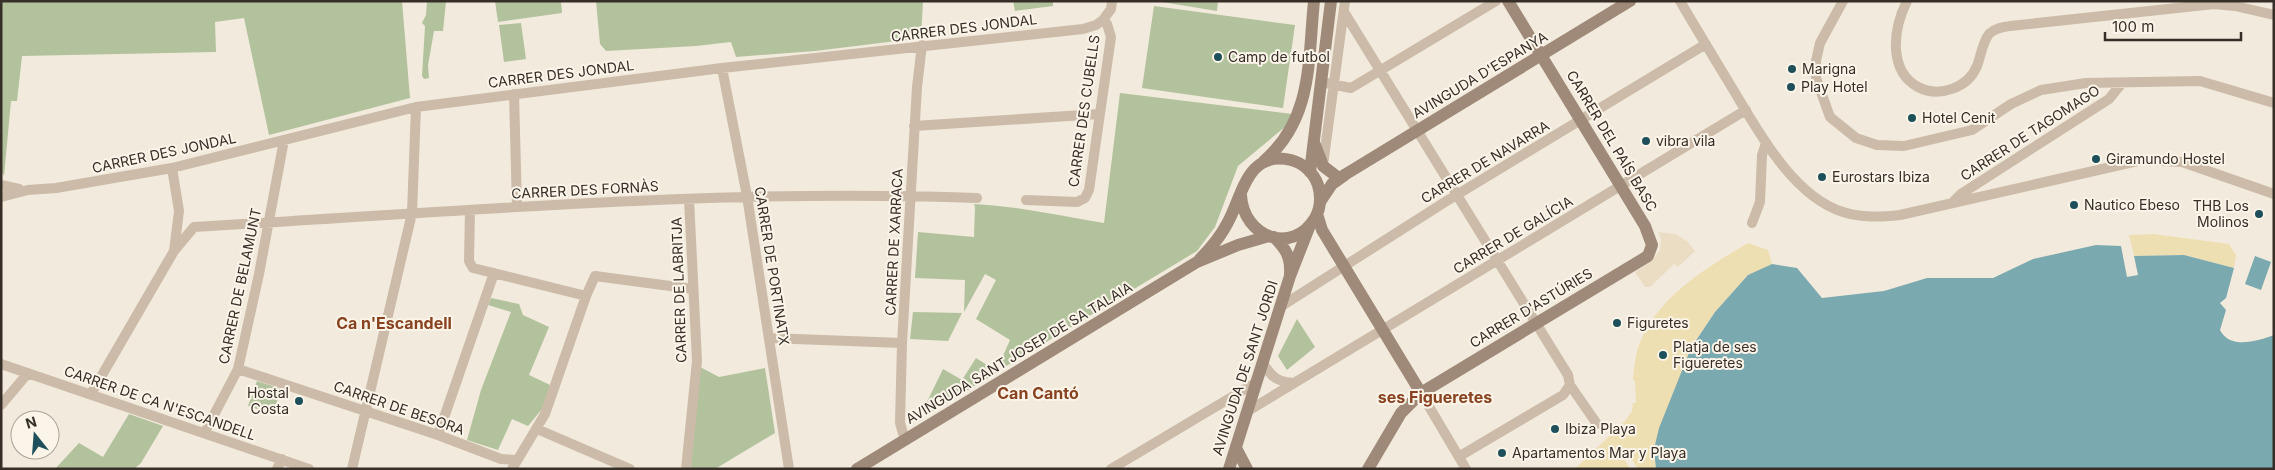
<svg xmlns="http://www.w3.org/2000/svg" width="2275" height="470" font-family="Inter,sans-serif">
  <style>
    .green { fill: #b2c29c }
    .sand { fill: #eedfb2 }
    .plaza { fill: #ebddc3 }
    .water { fill: #7ba9b0 }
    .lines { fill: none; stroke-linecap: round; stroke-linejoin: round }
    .street { stroke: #cbbba8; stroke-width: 10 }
    .secondary { stroke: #9f8a79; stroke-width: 12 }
    .poi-dot { fill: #1d505a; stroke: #faf4e9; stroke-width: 2 }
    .labels { text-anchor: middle; stroke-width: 4; stroke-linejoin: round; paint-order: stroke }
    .street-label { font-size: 14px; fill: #372e28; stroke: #faf4e9 }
    .poi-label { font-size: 14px; fill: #372e28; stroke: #faf4e9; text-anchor: start }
    .quarter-label { font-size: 16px; font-weight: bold; fill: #884220; stroke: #faf4e9 }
  </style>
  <rect width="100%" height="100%" fill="#f2eadc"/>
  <path class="green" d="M1 1H402L410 98 269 135 244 18 215 22 216 52 22 56 17 101H11L4 176 1 170Z
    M427 1H446L443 31H434L428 65 429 78 424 79 422 76 425 26 422 23 426 15Z
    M495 1H561L562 13 498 22Z
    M596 1H923L921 38 815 51 736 57 731 42 696 46 606 51 600 44Z
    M1013 1H1053V6L1015 11Z
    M1156 1H1218L1217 11Z
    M1154 6 1295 25 1283 108 1142 88Z
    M521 23 526 59 504 62 499 25Z
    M1120 93 1292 114 1286 126 1238 166 1215 227 1197 251 1003 368 1002 358 1010 340 976 319 996 280 985 274 964 312 965 280 915 278 918 232 974 237 975 207 974 204C1017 206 1061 216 1104 223Z
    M491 298 519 304 523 315 549 327 529 375 550 385 542 409 528 426 512 419 498 450 467 440 481 390 511 312 488 305Z
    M913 312 962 313 948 341 910 339Z
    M1297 319 1315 347 1287 370 1278 356Z
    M976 358 998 372 931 412 924 408 943 369 962 380Z
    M700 367 719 377 765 368 775 433 715 469H689Z
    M257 381 282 389 272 414 248 406Z
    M129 414 163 426 141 463 134 469H55L79 443 103 457Z"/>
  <path class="sand" d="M2153 234 2229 244 2236 255 2234 268 2184 255 2134 256 2129 235Z
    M1748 243 1768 250 1772 264 1748 275 1715 312 1691 348 1654 449 1656 469H1638L1627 452 1622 455 1630 469H1575L1626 420 1632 411 1633 403H1636L1635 381 1633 380C1634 368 1635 356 1639 345 1657 297 1706 268 1748 243Z"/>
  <path class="plaza" d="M1658 232 1675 234 1687 241 1695 251 1678 267 1674 264 1650 287H1645L1635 272 1652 261 1660 250 1661 239Z"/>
  <path class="water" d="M2096 245 2121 246 2127 277 2138 275 2134 256 2184 255 2234 268 2226 298 2220 303 2226 310 2220 330C2230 350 2258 341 2274 335V469H1656L1654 449 1659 428 1691 348 1715 312 1748 275 1772 264 1797 268 1822 298 1884 291 1927 278H1993L2033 259Z
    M2255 256 2271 262 2261 290 2245 284Z"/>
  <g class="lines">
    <path class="street" d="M1680 1C1697 30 1714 58 1731 86 1757 129 1792 196 1843 212 1862 218 1881 217 1900 215L2142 160 2182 162 2274 194
      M1843 1 1820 43 1816 61V78L1830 117 1856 138 1877 145 1904 146 1972 130 2011 104 2041 90 2086 83 2200 81 2274 103
      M1907 1C1899 17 1895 31 1896 49 1897 65 1903 79 1918 87 1939 98 1968 88 1977 66 1981 56 1982 43 1989 34 1995 28 2003 27 2010 26L2214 4 2235 6 2274 15
      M1344 12 1568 375 1570 385 1597 424
      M722 68 747 196 789 469
      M1321 82 1351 88 1496 1
      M514 94 517 207
      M914 126 1099 114
      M1323 165 1345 1
      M1 185 19 189
      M1 197 28 190 56 188 172 168 416 107 722 68 1083 29 1096 25 1103 20
      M1026 200 1077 202 1085 198 1089 190 1111 37 1107 24 1103 20 1111 9 1112 1
      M1952 203 1961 194 2109 99 2122 83
      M470 211 469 261 473 268 586 296 595 276 693 289
      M1752 223 1760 202 1762 155 1766 143
      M174 251 194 227C455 212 716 188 977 198
      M1280 307 1445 202 1706 44
      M769 338 902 343
      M1263 363C1271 377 1278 382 1294 383
      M1 364 309 469
      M238 369 438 435 501 459 516 460
      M1421 393 1466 469
      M91 394 174 251 179 211 172 168
      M1 405 28 373
      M1248 411 1746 110
      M537 429 630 469
      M205 432 238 369 259 274 284 140
      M438 435 494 273
      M905 440 900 423 902 343 917 87 922 45
      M1460 456 1563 395 1570 385
      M277 469 282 459
      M352 469 412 213 416 107
      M512 469 545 414 586 296
      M686 469 697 361 689 199
      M1111 469 1257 382"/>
    <path class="secondary" d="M1315 145 1323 166 1336 176
      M1264 161C1313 119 1308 60 1314 1
      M1310 172 1331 1
      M1320 202 1332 184 1346 174 1630 1
      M1317 214 1322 230 1421 393
      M1274 237C1286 249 1291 257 1290 274
      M1200 259C1211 248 1221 236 1228 222 1243 194 1247 150 1291 160 1303 163 1314 173 1318 185 1321 196 1321 208 1315 218 1292 256 1243 237 1241 195
      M1236 448 1247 469
      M857 469 1197 262 1238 245 1269 236
      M1229 469 1290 276 1310 225
      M1368 469 1401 413 1421 393 1648 256 1652 245 1645 226 1508 1"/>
  </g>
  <g class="poi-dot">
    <circle cx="1218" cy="57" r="5"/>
    <circle cx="1792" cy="69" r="5"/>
    <circle cx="1791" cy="87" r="5"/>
    <circle cx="1912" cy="118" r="5"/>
    <circle cx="1646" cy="141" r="5"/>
    <circle cx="2096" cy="159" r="5"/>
    <circle cx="1822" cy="177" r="5"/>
    <circle cx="2074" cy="205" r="5"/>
    <circle cx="2259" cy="214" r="5"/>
    <circle cx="1617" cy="323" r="5"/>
    <circle cx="1663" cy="355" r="5"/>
    <circle cx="299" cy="401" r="5"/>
    <circle cx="1555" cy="429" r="5"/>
    <circle cx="1502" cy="453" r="5"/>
  </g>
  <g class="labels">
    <g class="street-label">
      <text transform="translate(964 28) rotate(-7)" y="5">CARRER DES JONDAL</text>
      <text transform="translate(561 74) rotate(-7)" y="5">CARRER DES JONDAL</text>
      <text transform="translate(1480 75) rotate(-31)" y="5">AVINGUDA D'ESPANYA</text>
      <text transform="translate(1084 111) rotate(-82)" y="5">CARRER DES CUBELLS</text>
      <text transform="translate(2030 133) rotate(-33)" y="5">CARRER DE TAGOMAGO</text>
      <text transform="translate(1612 141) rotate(59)" y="5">CARRER DEL PAÍS BASC</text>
      <text transform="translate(164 153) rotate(-12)" y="5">CARRER DES JONDAL</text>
      <text transform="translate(1485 162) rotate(-31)" y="5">CARRER DE NAVARRA</text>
      <text transform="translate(585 190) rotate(-3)" y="5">CARRER DES FORNÀS</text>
      <text transform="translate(1513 235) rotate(-31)" y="5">CARRER DE GALÍCIA</text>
      <text transform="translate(894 242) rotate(-87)" y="5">CARRER DE XARRACA</text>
      <text transform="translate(772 266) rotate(81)" y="5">CARRER DE PORTINATX</text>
      <text transform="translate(240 286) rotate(-78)" y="5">CARRER DE BELAMUNT</text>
      <text transform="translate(679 290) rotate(-92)" y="5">CARRER DE LABRITJA</text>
      <text transform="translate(1531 308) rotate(-31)" y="5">CARRER D'ASTÚRIES</text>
      <text transform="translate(1019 353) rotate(-31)" y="5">AVINGUDA SANT JOSEP DE SA TALAIA</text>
      <text transform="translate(1245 368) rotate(-72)" y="5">AVINGUDA DE SANT JORDI</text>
      <text transform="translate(160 403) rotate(19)" y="5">CARRER DE CA N'ESCANDELL</text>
      <text transform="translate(399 408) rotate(19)" y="5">CARRER DE BESORA</text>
    </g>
    <g class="poi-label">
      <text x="1228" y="62">Camp de futbol</text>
      <text x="1802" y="74">Marigna</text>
      <text x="1801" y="92">Play Hotel</text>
      <text x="1922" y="123">Hotel Cenit</text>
      <text x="1656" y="146">vibra vila</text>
      <text x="2106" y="164">Giramundo Hostel</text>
      <text x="1832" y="182">Eurostars Ibiza</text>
      <text x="2084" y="210">Nautico Ebeso</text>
      <text x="2249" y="211" text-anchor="end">THB Los<tspan x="2249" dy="16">Molinos</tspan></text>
      <text x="1627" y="328">Figuretes</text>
      <text x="1673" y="352">Platja de ses<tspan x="1673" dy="16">Figueretes</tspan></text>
      <text x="289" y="398" text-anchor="end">Hostal<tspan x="289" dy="16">Costa</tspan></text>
      <text x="1565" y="434">Ibiza Playa</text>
      <text x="1512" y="458">Apartamentos Mar y Playa</text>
    </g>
    <g class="quarter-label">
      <text x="394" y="329">Ca n'Escandell</text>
      <text x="1038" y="399">Can Cantó</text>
      <text x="1435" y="403">ses Figueretes</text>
    </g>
  </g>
  <rect width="2275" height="470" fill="none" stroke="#372e28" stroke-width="5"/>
  <g transform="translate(35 435) rotate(343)"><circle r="24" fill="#faf4e9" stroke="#aca59c"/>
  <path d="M0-4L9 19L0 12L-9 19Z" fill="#1d505a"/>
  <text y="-8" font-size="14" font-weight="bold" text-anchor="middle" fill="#372e28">N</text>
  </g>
  <path d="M2105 32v8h136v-8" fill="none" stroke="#372e28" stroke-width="2.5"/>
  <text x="2112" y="32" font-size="15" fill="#372e28" stroke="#faf4e9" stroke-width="4" paint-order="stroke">100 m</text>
</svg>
